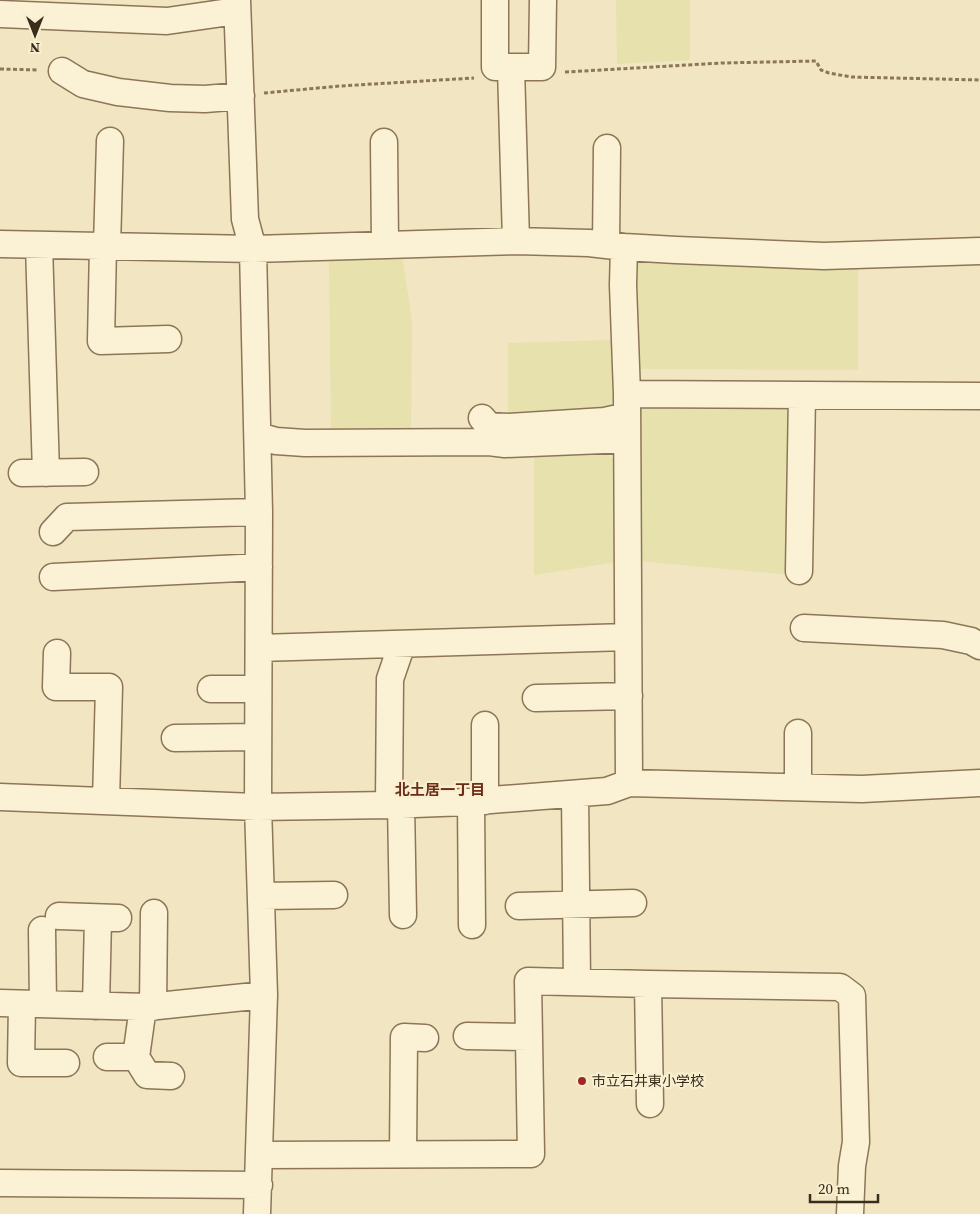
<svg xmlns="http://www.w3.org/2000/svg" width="980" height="1214" font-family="'Source Serif 4','Noto Sans JP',serif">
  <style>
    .farmland { fill: #e7e1ad }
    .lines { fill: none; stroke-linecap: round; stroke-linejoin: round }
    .street-casing { stroke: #8c7657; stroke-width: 29 }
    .path { stroke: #8c7657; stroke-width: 3; stroke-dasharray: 4 2.5; stroke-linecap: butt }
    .street { stroke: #fbf2d5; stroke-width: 26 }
    .poi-dot { fill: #9f2922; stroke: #f8efd1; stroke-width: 2 }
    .labels { text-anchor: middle; stroke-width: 4.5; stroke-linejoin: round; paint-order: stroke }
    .poi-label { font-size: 14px; fill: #3a2d1c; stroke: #f8efd1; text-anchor: start }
    .neighbourhood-label { font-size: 15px; font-weight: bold; fill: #6a2e18; stroke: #f8efd1 }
  </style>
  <rect width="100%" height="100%" fill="#f1e6c1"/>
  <path class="farmland" d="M616 0H690V60L617 64Z
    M402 255 412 321 411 435 331 436 329 259Z
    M647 258 777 266 858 268V370L634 369V270L638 264Z
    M614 340 616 406 610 410 508 421V343Z
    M649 404 786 405 793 412 792 575 638 561 637 415 641 409Z
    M601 451 616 460 617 562 534 575V452Z"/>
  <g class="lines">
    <g class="street-casing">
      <path id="street" d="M237 0 245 219 253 249 259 512 258 807 264 995 257 1214
        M495 0V67H542L543 0
        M0 14 167 21 237 11
        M511 68 516 241
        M62 71 83 84 118 92 170 98 205 99 241 96
        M384 142 385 245
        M0 244 253 249 516 241 589 243 624 247 676 250 824 256 980 251
        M39 245 46 473
        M606 245 607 148
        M103 246 101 341 168 339
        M107 246 110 141
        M624 247 623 285 627 394 629 783
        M627 394 980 396
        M482 418 489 426 508 427 605 421 627 416
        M258 436 276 441 305 443 489 442 505 444 627 439
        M22 473 85 472
        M53 532 67 517 259 512
        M799 571 802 395
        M53 577 259 567
        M804 628 943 635 971 641 980 646
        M259 648 628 637
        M57 653 56 687H109L106 801
        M211 689H258
        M536 698 629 696
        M485 725V801
        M798 733V787
        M175 738 258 737
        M575 794 577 982
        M0 797 258 807 389 805 466 802 607 791 629 783 862 789 980 783
        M471 802 472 925
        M401 804 403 915
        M389 805 390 679 402 644
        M261 896 334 895
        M519 906 633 903
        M59 916 118 918
        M42 930 43 1004
        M648 984 650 1104
        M0 1003 148 1007 264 995
        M22 1004 21 1063H66
        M96 1006 98 918
        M143 1007 136 1057 147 1075 171 1076
        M153 1007 154 913
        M467 1036 529 1037
        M107 1057H136
        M403 1154 404 1037 425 1038
        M260 1155 531 1154 528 981 648 984 840 987 852 996 856 1142 852 1166 850 1214
        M0 1183 259 1185"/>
    </g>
    <path class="path" d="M0 69 39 70
      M565 72 722 63 816 61 821 70 829 73 851 77 980 80
      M264 93 340 86 474 78"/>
    <use href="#street" class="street"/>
  </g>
  <circle class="poi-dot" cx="582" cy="1081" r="5"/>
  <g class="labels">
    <g class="poi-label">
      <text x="592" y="1086">市立石井東小学校</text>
    </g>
    <g class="neighbourhood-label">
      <text x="440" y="795">北土居一丁目</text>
    </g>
  </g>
  <g transform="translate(35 35) rotate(180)" stroke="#f8efd1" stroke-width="4" paint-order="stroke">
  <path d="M0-4L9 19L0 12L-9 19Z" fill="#3a2d1c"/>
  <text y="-8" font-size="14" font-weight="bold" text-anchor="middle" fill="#3a2d1c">N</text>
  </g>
  <path d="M810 1194v8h68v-8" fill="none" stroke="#3a2d1c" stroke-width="2.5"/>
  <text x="818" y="1194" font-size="15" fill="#3a2d1c" stroke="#f8efd1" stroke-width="4" paint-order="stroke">20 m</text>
</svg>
